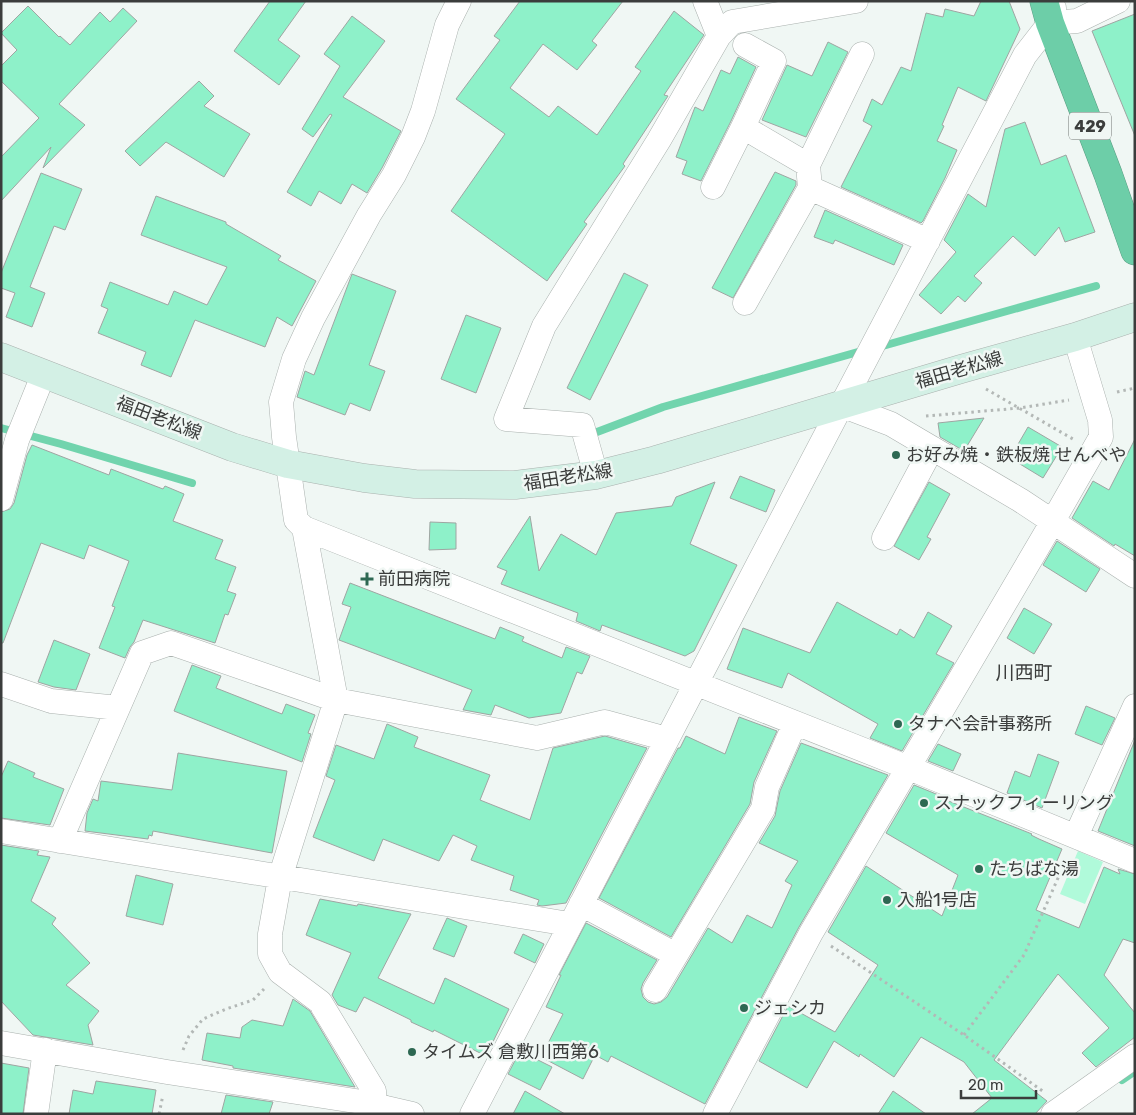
<svg xmlns="http://www.w3.org/2000/svg" width="1136" height="1115" font-family="Rubik,'Noto Sans JP',sans-serif">
  <style>
    .green { fill: #b0fada }
    .lines { fill: none; stroke-linecap: round; stroke-linejoin: round }
    .stream { stroke: #71d4ad; stroke-width: 8 }
    .building { fill: #8ef1c9; stroke: #9fa5a2 }
    .street-casing { stroke: #aab1ae; stroke-width: 25 }
    .secondary-casing { stroke: #aab1ae; stroke-width: 29 }
    .highway-casing { stroke: #5c9b82; stroke-width: 29 }
    .path { stroke: #b3b8b6; stroke-width: 3; stroke-dasharray: 2.5 4; stroke-linecap: butt }
    .street { stroke: #fff; stroke-width: 24 }
    .secondary { stroke: #d3f0e5; stroke-width: 28 }
    .highway { stroke: #6dcea8; stroke-width: 28 }
    .poi-dot { fill: #2d6852; stroke: #f0f7f4; stroke-width: 2 }
    .labels { text-anchor: middle; stroke-width: 5; stroke-linejoin: round; paint-order: stroke }
    .shield { fill: #f0f7f4; stroke: #717573; stroke-width: 1 }
    .shield-label { font-size: 16px; font-weight: bold; fill: #3b3d3c }
    .street-label { font-size: 18px; fill: #3b3d3c; stroke: #f0f7f4 }
    .poi-label { font-size: 18px; fill: #3b3d3c; stroke: #f0f7f4; text-anchor: start }
    .neighbourhood-label { font-size: 19px; fill: #3b3d3c; stroke: #f0f7f4 }
  </style>
  <rect width="100%" height="100%" fill="#f0f7f4"/>
  <path class="green" d="M1078 851 1103 862 1085 904 1060 894Z"/>
  <g class="lines">
    <path class="stream" d="M879 347 1096 286
      M1 428 61 444 192 483
      M597 432 663 407 865 350
      M1122 1080 1135 1071"/>
  </g>
  <path class="building" d="M270 1H306L278 40 300 56 279 85 234 51Z
    M520 1H623L592 41 597 45 577 70 543 44 510 88 549 117 558 106 597 135 641 71 635 67 674 11 704 35 664 95 668 96 623 164 625 166 584 222 587 224 547 281 451 211 505 134 456 99 500 40 494 36Z
    M981 1H1009L1020 29 986 101 958 87 942 125 944 126 937 141 957 150 945 178 923 221 921 223 841 187 872 126 863 121 872 99 882 105 901 67 911 71 926 13 943 17 945 9 974 16Z
    M28 6 59 37 60 36 70 45 100 12 110 22 123 8 137 21 59 104 85 125 43 168 51 147 1 201V157L39 118 1 81V66L17 50 1 33Z
    M1135 14V136L1092 31Z
    M352 16 385 41 343 97 401 131 382 168 367 193 352 184 341 204 319 191 311 206 287 192 332 115 330 114 313 137 302 129 340 66 324 54Z
    M828 42 848 52 806 137 762 120 787 65 812 76Z
    M738 57 756 67 731 121 701 181 682 174 687 161 676 157 695 107 703 111 721 70 730 74Z
    M199 81 214 96 204 106 250 134 224 177 166 142 140 166 125 151Z
    M1025 122 1041 165 1066 155 1095 232 1065 242 1059 227 1035 256 1013 236 974 276 982 283 965 302 958 296 941 314 919 295 956 252 944 240 968 194 986 207 1005 129Z
    M775 172 796 181V185L733 298 712 288Z
    M41 173 82 189 65 230 54 226 30 287 45 293 32 327 6 317 15 293 1 288V273Z
    M156 196 226 222V224L281 256 278 260 316 281 292 326 277 317 265 347 195 320 171 377 141 365 146 352 98 333 108 309 101 306 110 282 168 305 174 291 207 305 227 267 141 235Z
    M825 210 903 245 894 265 835 240 833 244 814 237Z
    M624 273 648 285 590 400 567 388Z
    M352 274 396 291 369 365 385 371 370 411 350 403 345 415 297 397 305 371 314 375Z
    M466 315 501 328 476 393 441 379Z
    M984 418 964 451 940 437 938 423Z
    M1028 427 1062 447 1043 478 1010 458Z
    M1135 439V556L1115 544 1114 546 1072 518 1093 481 1109 490Z
    M32 445 109 475 111 469 163 489 165 486 184 494 173 521 223 540 215 559 236 567 227 591 236 594 228 615 225 614 215 643 143 620 134 642 130 647 125 658 99 648 115 607 112 606 129 561 89 545 84 559 41 543 3 643H1V512L10 509 14 503 27 455Z
    M740 476 775 490 766 512 730 498Z
    M715 482 690 544 737 565 694 651 685 656 602 625 600 631 576 621 578 613 501 584 507 571 497 567 530 516 539 571 561 534 596 555 616 513 672 506 676 497Z
    M929 482 950 494 927 537 931 539 919 560 894 546Z
    M430 522 456 523V549L429 550Z
    M1057 541 1100 569 1086 592 1043 565Z
    M350 583 495 639 500 627 524 637 522 641 562 658 566 647 590 656 582 674 577 672 561 713 529 718 495 705 491 715 464 710H463L472 690 339 640 351 607 342 604Z
    M837 602 897 635 900 629 914 638 928 612 952 626 936 654 954 663 902 751 870 738 878 724 788 673 782 688 727 669 743 628 810 653Z
    M1024 608 1052 624 1034 654 1007 638Z
    M54 640 90 654 76 690 54 687 38 682Z
    M192 665 221 676 216 688 282 714 286 704 315 715 308 733 311 734 302 762 174 711Z
    M1086 706 1115 718 1102 745 1075 734Z
    M739 717 777 731 754 782 750 804 671 937 599 898 678 748H680L686 736 725 754Z
    M387 724 418 737 414 747 490 775 480 800 530 820 553 748 605 736 647 748 566 903 542 906 537 905 539 900 510 890 514 876 471 860 477 846 453 835 439 861 383 839 374 861 313 837 335 780 326 776 336 745 374 759Z
    M1135 740V846L1098 831Z
    M801 743 888 775 799 927 705 1104 611 1056 608 1062 595 1055 583 1079 541 1057 563 1014 546 1007 561 975H559L586 923 657 960 643 983 641 989 643 997 648 1002 654 1004 661 1002 667 997 708 928 732 943 747 915 772 928 792 885 785 881 798 861 759 843 775 816 780 791Z
    M938 744 961 754 953 771 928 761Z
    M178 753 287 771 272 853 153 831 152 836 149 835 148 839 85 831 87 813 93 799 98 801 101 781 172 790Z
    M1038 754 1059 762 1042 808 1007 793 1015 771 1030 777Z
    M8 761 35 773 33 777 64 789 50 825 1 818V777Z
    M914 785 941 796V798L1032 834 1031 835 1039 839 1062 849 1036 910 1079 928 1104 867 1120 874 1118 869 1135 874V943L1123 939 1104 975 1135 1013V1037L1096 1067 1082 1053 1109 1028 1058 974 994 1060 1047 1101 1035 1114H972L992 1098 964 1062 921 1037 894 1077 860 1054 859 1057 834 1041 807 1088 759 1061 788 1006 835 1032 878 965 828 932 866 866 942 916 958 875 886 833Z
    M1 845 39 851 37 855 50 857 31 901 56 918 52 924 90 963 66 985 99 1011 88 1025 93 1045 33 1035 1 1001Z
    M136 875 173 884 163 925 126 916Z
    M320 899 357 906 358 904 411 914 378 978 434 1004 445 978 509 1009 486 1056 434 1030 433 1032 411 1022V1020L364 997 356 1012 338 1005 332 995 351 953 306 935Z
    M447 918 467 926 454 957 433 949Z
    M523 934 544 944 535 963 514 953Z
    M293 999 310 1011 355 1087 233 1068V1066L202 1060 207 1033 240 1038 242 1027 252 1020 283 1026Z
    M520 1051 552 1067 540 1090 508 1074Z
    M1 1063 29 1068 23 1114H1Z
    M96 1081 156 1090 152 1114H69L73 1090 93 1094Z
    M525 1091 565 1114H513Z
    M893 1091 926 1114H878Z
    M226 1095 273 1102 269 1114H221Z"/>
  <g class="lines">
    <g class="street-casing">
      <path id="street" d="M459 1 447 25 423 111 413 137 394 175 369 215 313 318 294 359 281 402 284 437 296 520 304 528 909 768 1135 861
        M705 1 719 36 732 22 856 1
        M1050 23 1077 21 1118 1
        M745 45 774 61 743 127 808 165 810 188 928 241
        M808 165 862 54
        M713 187 743 127
        M745 303 810 188
        M841 405 891 424 1020 500 1135 576
        M596 475 582 425 506 419 544 326 659 140 719 36
        M1 499 17 440 44 373
        M304 528 336 700 280 878 270 934V954L280 972 320 1002 374 1091 375 1104
        M884 538 932 448
        M1 684 51 701 118 708
        M1 831 569 924
        M1076 836 1135 706
        M60 841 142 653 171 643 336 700 537 738 605 722 667 739
        M581 904 676 955
        M655 990 763 809 767 787 795 723
        M1 1043 167 1072 375 1104 386 1108 412 1114
        M36 1114 45 1050
        M472 1114C654 760 841 408 1025 55L1050 23 1054 8
        M715 1114 811 933 1053 521 1101 437 1100 420 1075 337
        M1053 1114 1135 1056"/>
    </g>
    <g class="secondary-casing">
      <path id="secondary" d="M1 357 232 447 288 464 364 478 415 484 515 485 596 475 656 460 961 369 1075 337 1135 317"/>
    </g>
    <g class="highway-casing">
      <path id="highway" d="M1044 1 1050 23 1108 174 1135 251"/>
    </g>
    <path class="path" d="M986 389 1073 439
      M1117 392 1135 388
      M926 416 1020 408 1069 400
      M831 946 964 1035 1044 1092
      M964 1035 1024 955 1066 860
      M183 1050 189 1036 203 1019 226 1009 253 1000 264 989
      M159 1114 163 1095"/>
    <use href="#street" class="street"/>
    <use href="#secondary" class="secondary"/>
    <use href="#highway" class="highway"/>
  </g>
  <g class="poi-dot">
    <circle cx="896" cy="455" r="5"/>
    <path d="M364.5 571.5h5v5h5v5h-5v5h-5v-5h-5v-5h5z"/>
    <circle cx="898" cy="724" r="5"/>
    <circle cx="924" cy="803" r="5"/>
    <circle cx="979" cy="869" r="5"/>
    <circle cx="887" cy="900" r="5"/>
    <circle cx="744" cy="1008" r="5"/>
    <circle cx="412" cy="1052" r="5"/>
  </g>
  <g class="labels">
    <rect class="shield" x="1069" y="112.5" width="42" height="27" rx="4"/>
    <g class="shield-label">
      <text x="1090" y="132">429</text>
    </g>
    <g class="street-label">
      <text transform="translate(959 370) rotate(-16)" y="6">福田老松線</text>
      <text transform="translate(159 418) rotate(21)" y="6">福田老松線</text>
      <text transform="translate(568 477) rotate(-9)" y="6">福田老松線</text>
    </g>
    <g class="poi-label">
      <text x="906" y="461">お好み焼・鉄板焼 せんべや</text>
      <text x="378" y="585">前田病院</text>
      <text x="908" y="730">タナベ会計事務所</text>
      <text x="934" y="809">スナックフィーリング</text>
      <text x="989" y="875">たちばな湯</text>
      <text x="897" y="906">入船1号店</text>
      <text x="754" y="1014">ジェシカ</text>
      <text x="422" y="1058">タイムズ 倉敷川西第6</text>
    </g>
    <g class="neighbourhood-label">
      <text x="1024" y="679">川西町</text>
    </g>
  </g>
  <rect width="1136" height="1115" fill="none" stroke="#3b3d3c" stroke-width="5"/>
  <path d="M961 1090v8h75v-8" fill="none" stroke="#3b3d3c" stroke-width="2.5"/>
  <text x="968" y="1090" font-size="15" fill="#3b3d3c" stroke="#f0f7f4" stroke-width="4" paint-order="stroke">20 m</text>
</svg>
